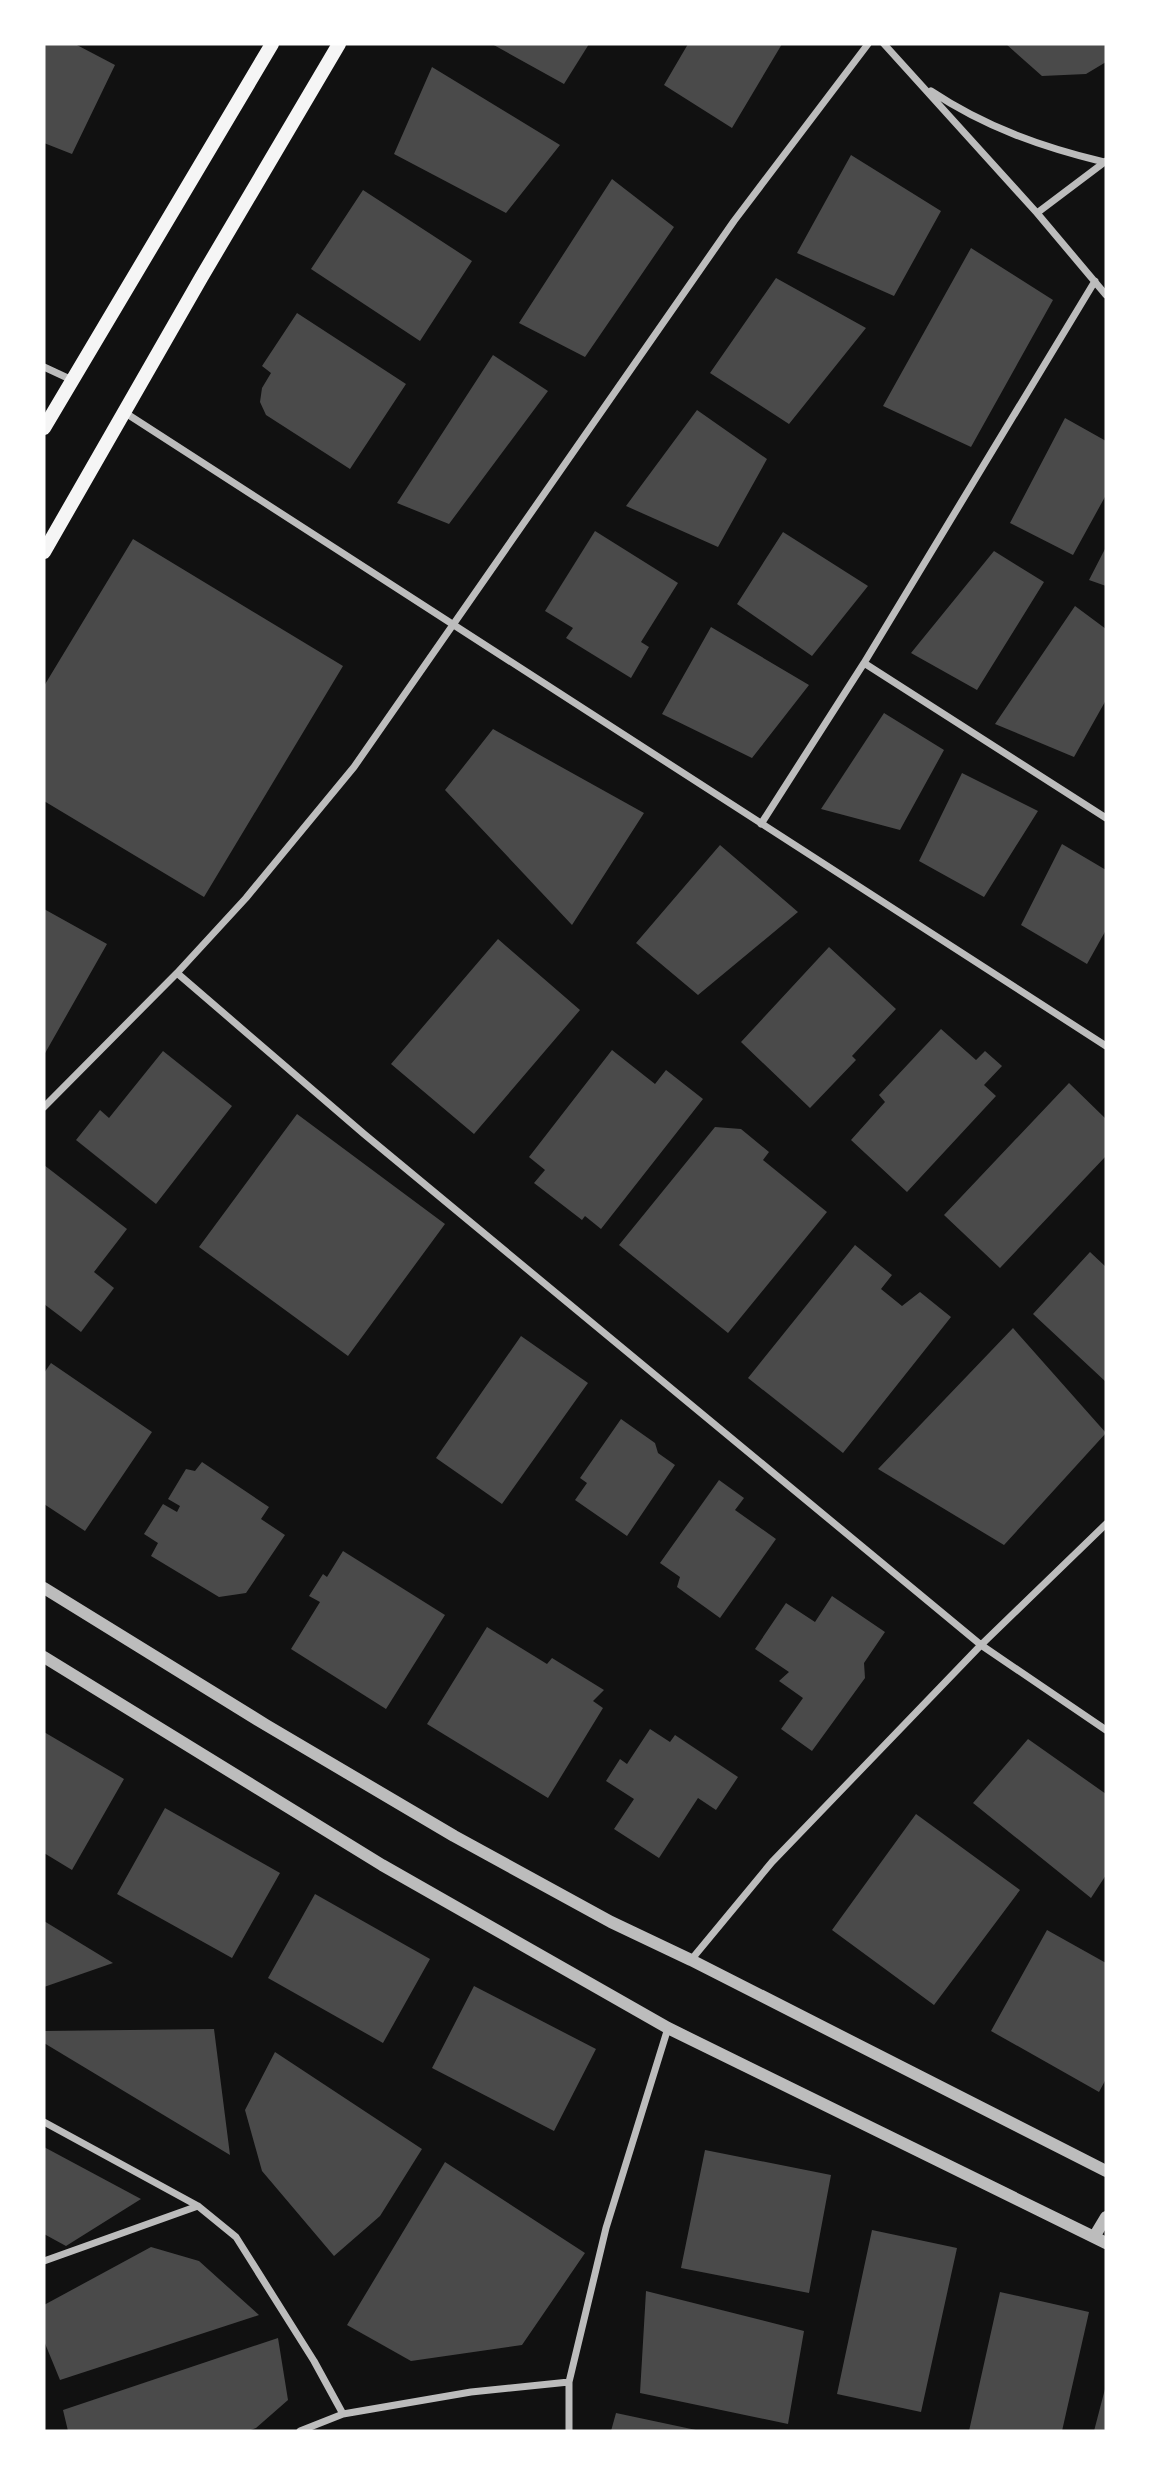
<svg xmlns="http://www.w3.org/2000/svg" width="1150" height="2475" font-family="Quicksand,sans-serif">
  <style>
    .building { fill: #4a4a4a }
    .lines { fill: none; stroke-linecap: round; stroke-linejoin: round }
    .minor { stroke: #bcbcbc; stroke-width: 7 }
    .tertiary { stroke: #bcbcbc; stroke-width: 12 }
    .secondary { stroke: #f5f5f5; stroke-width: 14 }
  </style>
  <rect width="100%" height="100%" fill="#111"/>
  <path class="building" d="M44 44H75L115 65 72 154 44 143Z
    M492 44H589L564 84Z
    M688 44H782L732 128 664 85Z
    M1006 44H1106V62L1086 74 1042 76Z
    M432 67 560 145 506 213 394 154Z
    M851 155 941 211 894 296 797 253Z
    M612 179 674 227 585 357 519 323Z
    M363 190 472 261 420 341 311 269Z
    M971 248 1053 300 971 447 883 406Z
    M776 278 866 328 789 424 710 373Z
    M297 313 406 384 350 469 266 415 260 402 262 388 271 373 262 366Z
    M493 355 548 391 449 524 397 503Z
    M697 410 767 459 718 547 626 506Z
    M1065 418 1106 441V495L1073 555 1010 523Z
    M595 531 678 583 641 642 649 647 631 678 566 638 573 628 545 611Z
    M783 532 868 586 812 656 737 604Z
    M133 539 343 666 204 897 44 801V686Z
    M1106 547V586L1089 580Z
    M994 551 1044 582 977 690 911 653Z
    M1075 606 1106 629V700L1074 757 995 724Z
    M711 627 809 685 752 758 662 714Z
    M884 713 944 750 900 830 821 809Z
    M493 729 644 813 572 925 445 790Z
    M962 773 1038 811 984 897 919 861Z
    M1062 844 1106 870V930L1087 964 1021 925Z
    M720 845 798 912 698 995 636 943Z
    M44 909 107 944 44 1055Z
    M498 939 580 1010 474 1134 391 1064Z
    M829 947 896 1009 852 1056 856 1060 810 1108 741 1042Z
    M941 1029 976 1060 985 1051 1002 1066 984 1085 996 1096 907 1192 851 1140 885 1102 879 1095Z
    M612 1050 655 1084 666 1070 703 1099 601 1229 585 1216 582 1220 534 1183 545 1170 529 1157Z
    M163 1051 232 1106 156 1204 76 1140 100 1110 109 1118Z
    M1069 1083 1106 1119V1156L1000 1268 944 1215Z
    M297 1114 445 1224 348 1356 199 1247Z
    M715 1127 741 1129 769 1152 763 1160 827 1212 728 1333 619 1245Z
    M44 1165 127 1229 94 1272 114 1288 81 1332 44 1304Z
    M855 1245 892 1275 881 1289 902 1306 920 1292 951 1317 843 1453 748 1378Z
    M1090 1252 1106 1267V1382L1033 1314Z
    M1013 1328 1106 1433 1004 1545 878 1469Z
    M521 1336 588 1383 502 1504 436 1458Z
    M51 1363 152 1432 85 1531 44 1504V1373Z
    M621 1419 655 1443 658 1453 675 1465 627 1536 575 1500 587 1483 580 1478Z
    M202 1462 269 1507 261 1519 285 1535 246 1593 219 1597 151 1556 158 1543 144 1534 163 1504 177 1512 180 1506 168 1499 186 1469 195 1471Z
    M719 1480 744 1498 735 1510 776 1539 720 1618 677 1587 680 1577 660 1563Z
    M343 1551 445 1615 386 1709 291 1649 320 1602 309 1596 323 1574 327 1577Z
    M832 1596 885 1632 864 1663 865 1678 812 1751 781 1729 803 1698 779 1681 789 1672 755 1649 786 1603 815 1622Z
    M487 1627 547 1664 552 1658 604 1690 593 1701 603 1708 548 1798 427 1724Z
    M650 1729 670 1742 675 1735 738 1777 716 1810 698 1798 659 1858 614 1829 634 1799 606 1781 620 1759 627 1764Z
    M44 1732 124 1779 72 1870 44 1853Z
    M1028 1739 1106 1794V1875L1091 1898 973 1803Z
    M165 1808 280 1873 232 1958 117 1894Z
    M916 1814 1020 1890 934 2005 832 1930Z
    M315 1894 430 1959 383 2043 268 1978Z
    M44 1921 113 1963 44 1987Z
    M1047 1930 1106 1963V2079L1099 2092 991 2031Z
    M474 1986 596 2049 554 2131 432 2068Z
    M214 2029 230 2155 44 2043V2031Z
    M275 2052 422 2149 380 2216 334 2256 262 2171 245 2110Z
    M44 2147 141 2199 66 2246 44 2234Z
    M705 2150 831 2175 809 2293 681 2268Z
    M445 2162 585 2253 522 2345 411 2361 347 2325Z
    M872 2230 957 2248 921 2412 837 2394Z
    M151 2247 199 2261 259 2315 60 2380 44 2341V2305Z
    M646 2291 804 2331 788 2424 640 2393Z
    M1000 2292 1089 2312 1062 2431H969Z
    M278 2338 288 2400 256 2428 248 2431H68L63 2410Z
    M1105 2389 1106 2431H1094Z
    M616 2413 696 2430V2431H611Z"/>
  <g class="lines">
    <path class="minor" d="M868 44 734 221 354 767 246 898 177 973 364 1134 981 1645 1106 1730
      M884 44 1037 213 1106 295
      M931 91C985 127 1042 147 1104 162
      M1037 213 1106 161
      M44 367 72 380
      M124 412 1106 1046
      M864 663 1106 818
      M761 824 864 663 1095 281
      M44 1107 177 973
      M691 1960 772 1862 981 1645 1106 1524
      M44 2122 198 2206 236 2237 314 2361 343 2414
      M44 2261 198 2206
      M300 2431 343 2414 471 2392 569 2382
      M569 2431V2382L606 2228 668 2028"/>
    <path class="tertiary" d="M44 1588 266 1725 454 1836 611 1922 691 1960 1106 2171
      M44 1657 382 1865 668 2028 1106 2243
      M1094 2237 1106 2217"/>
    <path class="secondary" d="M44 428 272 44
      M44 552 201 278 339 44"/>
  </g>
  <rect width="1150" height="2475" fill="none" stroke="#ffffff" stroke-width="91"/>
</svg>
